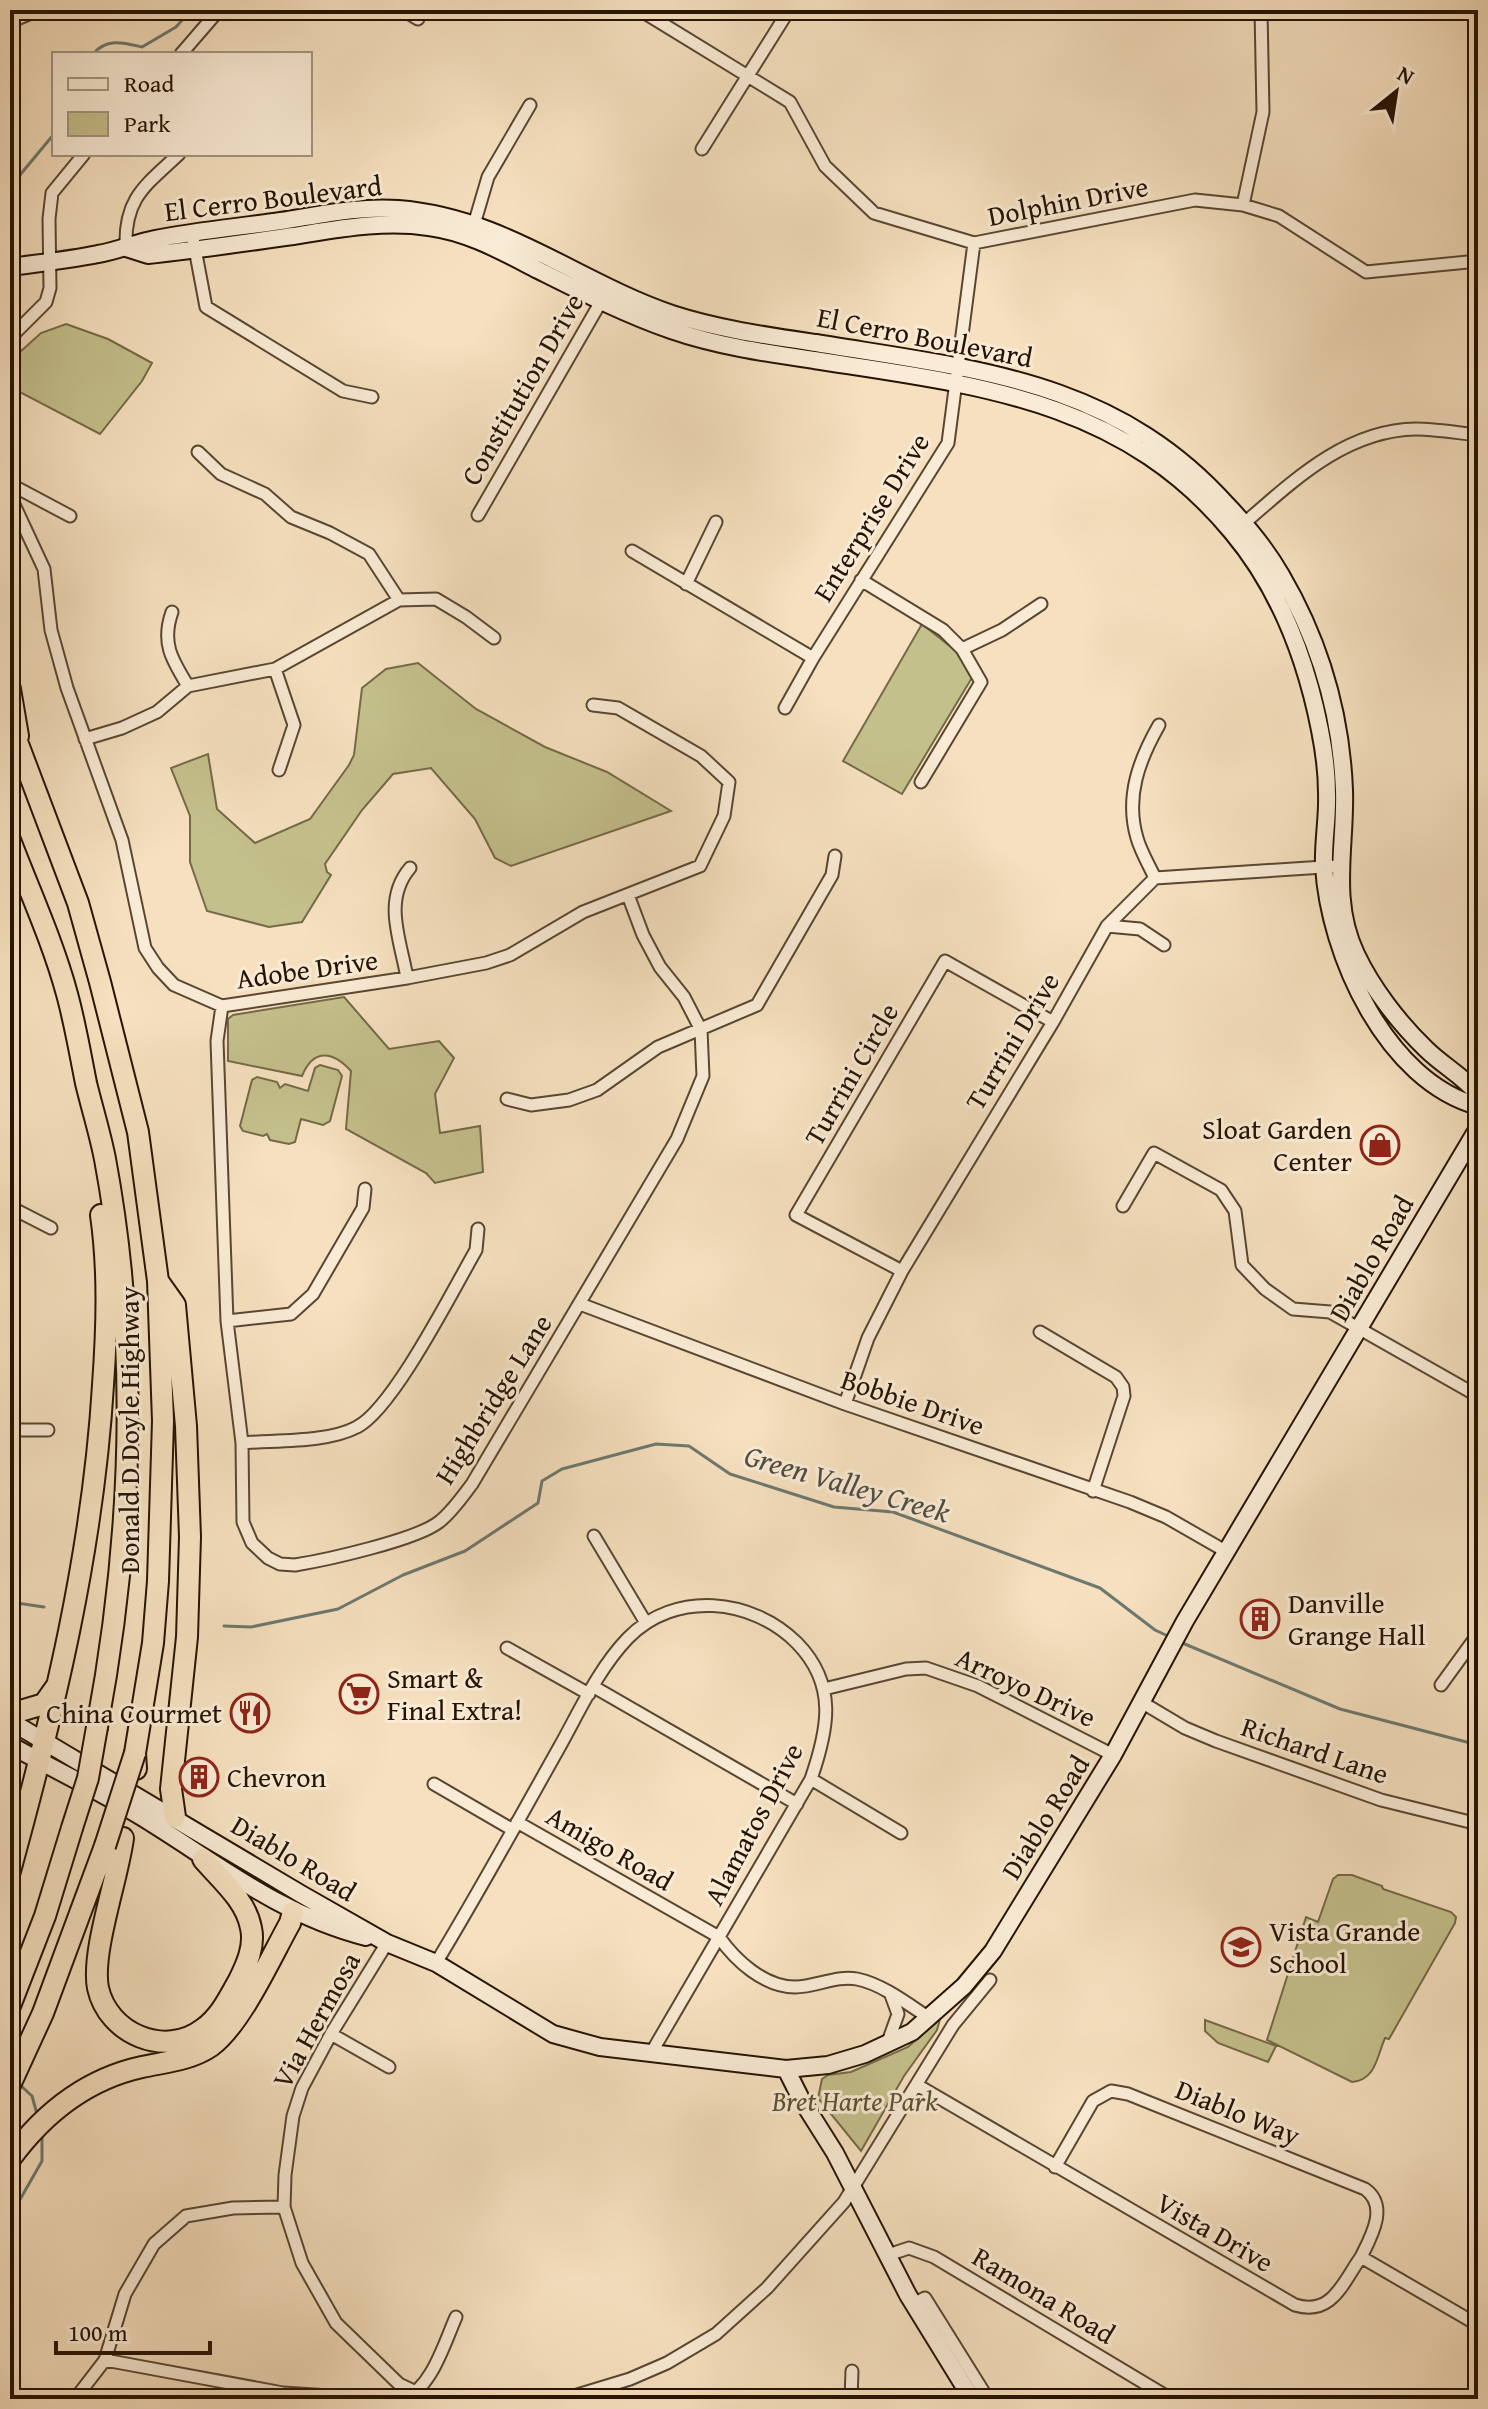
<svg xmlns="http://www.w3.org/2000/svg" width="1488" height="2409" font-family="'Gentium Book Plus',serif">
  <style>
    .green { fill: #c4c08c; stroke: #746a48; stroke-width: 2 }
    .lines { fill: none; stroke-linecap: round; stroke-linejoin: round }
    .stream { stroke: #6d786f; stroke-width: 3 }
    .street-casing { stroke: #594632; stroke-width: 15 }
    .secondary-casing { stroke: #251303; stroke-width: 20 }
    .highway-casing { stroke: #251303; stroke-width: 24 }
    .street { stroke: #f9ebd5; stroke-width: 11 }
    .secondary { stroke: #f9ebd5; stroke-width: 16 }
    .highway { stroke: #f6e0bf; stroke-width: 20 }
    .highway-bridge-casing { stroke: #251303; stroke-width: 24; stroke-linecap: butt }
    .highway-bridge { stroke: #f6e0bf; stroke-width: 20 }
    .labels { text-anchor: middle; stroke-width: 6; stroke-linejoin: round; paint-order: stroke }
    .street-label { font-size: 28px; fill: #251303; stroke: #f9ebd5 }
    .poi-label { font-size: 28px; fill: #251303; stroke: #f9ebd5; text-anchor: start }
    .park-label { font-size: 28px; font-style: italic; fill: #5d5033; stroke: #f9ebd5 }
    .water-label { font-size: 30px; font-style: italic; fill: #4f4e42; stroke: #f9ebd5 }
  </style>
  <rect width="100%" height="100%" fill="#f6e0bf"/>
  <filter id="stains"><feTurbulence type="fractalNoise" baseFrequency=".0025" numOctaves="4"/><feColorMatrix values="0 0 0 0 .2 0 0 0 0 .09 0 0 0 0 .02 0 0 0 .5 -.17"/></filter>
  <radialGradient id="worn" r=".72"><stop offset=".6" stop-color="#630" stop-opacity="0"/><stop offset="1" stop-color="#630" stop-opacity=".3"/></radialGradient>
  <path class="green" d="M66 324 108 339 152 363 142 381 100 434 10 387V361L41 333Z
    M922 624 961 655 973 676 902 794 843 761Z
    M418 663 476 709 545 747 607 772 671 811 511 866 495 858 475 819 431 768 393 774 362 810 325 864 327 872 331 875 302 922 269 927 207 911 190 862V816L171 768 208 754 217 809 255 843 310 819 349 765 354 755 362 688 386 669Z
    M344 997 389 1049 439 1041 454 1058 435 1094 440 1133 480 1126 483 1172 435 1183 426 1173 346 1129 351 1071C332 1050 313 1049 302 1076L228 1061V1019L233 1015Z
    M320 1065 338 1070 342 1076 330 1121 323 1125 301 1119 295 1142 289 1144 270 1140 267 1134 263 1136 243 1131 240 1126 252 1080 257 1077 277 1082 280 1088 285 1084 308 1091 315 1068Z
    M1338 1875H1352L1382 1886 1383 1889 1451 1912 1456 1917 1455 1923 1389 2039 1385 2038C1377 2056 1376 2080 1352 2082L1267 2040 1306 1917 1318 1922 1333 1879Z
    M940 2019 937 2030 904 2076 861 2151 818 2098 822 2079 828 2075 851 2072 908 2047Z
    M1205 2020 1276 2046 1268 2062 1218 2043 1205 2031Z"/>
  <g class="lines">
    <path class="stream" d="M93 54C107 37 125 43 142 47L176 27 191 10
      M10 187 54 134
      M10 1602 44 1607
      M224 1626 251 1627 338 1609 403 1575 465 1551 538 1503 542 1481 562 1469 656 1444 689 1446 730 1474 834 1507 893 1512 1100 1588 1155 1630 1170 1637
      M1180 1642 1340 1709 1478 1745
      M19 2084 32 2096 37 2114
      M10 2217 42 2161V2133
      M1039 2399 1051 2394 1059 2399"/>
    <g class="street-casing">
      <path id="street" d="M403 10 418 19
        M640 10 790 102 825 166 874 213 974 243 1195 200 1243 205 1279 216 1366 272 1478 261
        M10 22 38 10
        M181 54 219 10
        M702 149 789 10
        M1243 205 1263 112 1261 10
        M473 228 488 177 530 105
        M192 233 206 307 343 391 372 397
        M126 248C124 198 145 186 179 154
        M10 338 46 302 50 288 49 219 52 193 84 154
        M198 452 221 474 265 494 291 517 330 533 369 554 399 600
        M10 484 70 516
        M10 496 44 569 51 630 67 688 122 840 145 948 158 968 174 985 222 1006 407 978 486 963 510 955 583 912 700 866 724 816 729 782 701 756 618 708 593 705
        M478 515 603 298
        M1240 527C1291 483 1344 430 1416 429 1436 429 1458 433 1478 435
        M632 551 813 658
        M861 580 943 630 962 649 981 682 921 782
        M686 584 716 522
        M172 612C161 643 172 660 188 686
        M962 649 1002 630 1041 604
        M275 669 294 725 279 770
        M785 708 813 658 948 443 974 243
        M85 739 122 728 157 712 188 686 275 669 399 600 436 599 466 617 494 638
        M1155 878C1149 865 1141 852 1137 838 1125 797 1139 760 1159 725
        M1107 926 1140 929 1164 945
        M407 978C401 941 382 901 410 868
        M222 1006 217 1041 227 1321 242 1443 243 1522 252 1543 268 1558 280 1564 295 1565C326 1560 416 1540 439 1522 452 1512 462 1497 472 1484L677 1139 703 1076 701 1030 684 997 660 967 643 935 628 895
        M507 1099 531 1105 569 1100 597 1090 658 1047 757 1005 832 875 835 856
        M1123 1206 1154 1153 1221 1190 1235 1211 1242 1265 1265 1289 1293 1309 1330 1312 1478 1396
        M10 1207 51 1228
        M902 1271 796 1215 945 961 1053 1022
        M580 1304 845 1404 1130 1502 1166 1517 1227 1552
        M227 1321 291 1314 313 1294 363 1208 365 1189
        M1040 1332 1116 1377 1123 1387 1124 1396 1093 1491
        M845 1404 868 1338 902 1271 1053 1022 1107 926 1155 878 1339 866
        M10 1430H48
        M242 1443C276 1440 327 1443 357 1427 393 1409 453 1290 476 1250L478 1229
        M594 1536 646 1623
        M507 1648 589 1694
        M1441 1685 1478 1634
        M594 1687 797 1804
        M824 1689 906 1669 926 1668 978 1686 1113 1755
        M1143 1703 1185 1728 1216 1741 1381 1800 1478 1824
        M811 1779 901 1833
        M434 1784 513 1830
        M517 1822 719 1937C735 1960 764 1987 795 1987 816 1987 836 1975 857 1979 882 1984 908 2004 929 2018
        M387 1943 331 2034 302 2088 293 2116 285 2175 284 2207 302 2263 336 2323 399 2384 431 2399
        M436 1963C479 1892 519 1819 560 1746 580 1710 599 1668 628 1638 675 1590 752 1598 797 1643 838 1685 828 1730 811 1779L650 2055
        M331 2034 389 2067
        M888 2042 898 2014 891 1995
        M1476 2064H1478
        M917 2085 1295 2305C1332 2316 1342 2284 1361 2257L1478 2325
        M1055 2167 1093 2101 1111 2091 1128 2094 1365 2189C1389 2206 1371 2237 1361 2257
        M888 2255 909 2248 934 2257 1171 2399
        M913 2304 925 2298 988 2399
        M105 2360 283 2393 377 2399
        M75 2399 105 2360 125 2294 154 2244 186 2216 233 2208 284 2207
        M404 2399C432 2387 444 2344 456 2317
        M564 2399 630 2379 667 2363 716 2334 767 2288 844 2202 953 2025 990 1980
        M851 2399 852 2371"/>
    </g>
    <g class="secondary-casing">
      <path id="secondary" d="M126 248 148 255C196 250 244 243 293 236 338 229 383 220 429 227 468 232 503 252 538 270 582 292 625 314 671 330 717 346 766 353 814 360 974 385 1121 398 1232 532 1279 588 1306 659 1320 730 1324 750 1327 773 1327 793 1328 818 1323 842 1324 866 1329 954 1386 1081 1478 1106
        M10 267C39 263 69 260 98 254 117 251 135 243 155 239 196 231 239 227 281 221 320 215 359 206 398 209 503 217 576 281 672 314 718 329 768 336 816 343 973 369 1114 379 1227 505 1247 526 1266 549 1281 575 1319 640 1341 714 1344 790 1346 846 1330 899 1356 954 1372 988 1399 1023 1426 1049 1442 1065 1463 1076 1478 1094
        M10 1721 301 1894 387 1943 436 1963 553 2034 600 2047 786 2069 828 2065 865 2054 912 2032 964 1986 993 1951 1113 1755 1185 1621 1478 1128
        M10 1745C53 1769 98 1790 140 1816 214 1861 279 1915 366 1937
        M786 2069 801 2099 835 2153 908 2295 972 2399"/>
    </g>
    <g class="highway-casing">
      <path id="highway" d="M10 689 18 736
        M10 723 78 903 100 982 138 1132 158 1281 163 1421 158 1581 153 1643 135 1753 136 1769
        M10 840C29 890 53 942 67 994 75 1023 80 1053 86 1083 92 1108 100 1133 105 1159 140 1347 132 1540 97 1727
        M158 1281 175 1305 186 1426 190 1537 187 1637 171 1789 175 1817
        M10 1714 44 1704 56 1687
        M123 1838C118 1878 91 1952 98 1988 108 2034 165 2058 203 2029 220 2017 229 1998 239 1980 247 1964 255 1946 251 1928 246 1900 220 1879 203 1859
        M10 1871C54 1711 93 1551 103 1385 107 1329 109 1271 101 1215
        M10 2006 45 1916 72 1828
        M10 2085 43 2013 105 1846
        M10 2159C43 2114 87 2079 142 2067 165 2062 191 2060 211 2046 241 2024 271 1957 290 1923L293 1912"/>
    </g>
    <use href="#street" class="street"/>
    <use href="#secondary" class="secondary"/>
    <use href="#highway" class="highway"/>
    <g class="highway-bridge-casing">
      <path id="highway-bridge" d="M72 1828 88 1778 97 1727
        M105 1846 135 1753"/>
    </g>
    <use href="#highway-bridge" class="highway-bridge"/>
  </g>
  <defs>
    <g id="shop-ring" transform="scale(2)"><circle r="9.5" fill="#f9ebd5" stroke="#8f2418" stroke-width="1.5"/><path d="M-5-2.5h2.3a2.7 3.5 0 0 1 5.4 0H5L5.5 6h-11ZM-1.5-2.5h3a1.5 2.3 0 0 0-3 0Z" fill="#8f2418"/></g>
    <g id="building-ring" transform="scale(2)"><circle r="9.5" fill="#f9ebd5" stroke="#8f2418" stroke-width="1.5"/><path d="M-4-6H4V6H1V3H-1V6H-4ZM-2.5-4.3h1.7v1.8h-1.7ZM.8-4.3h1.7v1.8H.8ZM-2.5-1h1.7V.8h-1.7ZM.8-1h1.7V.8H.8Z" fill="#8f2418"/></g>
    <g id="supermarket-ring" transform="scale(2)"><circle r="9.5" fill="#f9ebd5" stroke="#8f2418" stroke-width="1.5"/><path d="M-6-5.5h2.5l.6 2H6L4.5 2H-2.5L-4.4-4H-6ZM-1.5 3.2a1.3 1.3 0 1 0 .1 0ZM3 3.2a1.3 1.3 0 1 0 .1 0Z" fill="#8f2418"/></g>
    <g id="restaurant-ring" transform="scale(2)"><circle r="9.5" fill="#f9ebd5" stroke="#8f2418" stroke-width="1.5"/><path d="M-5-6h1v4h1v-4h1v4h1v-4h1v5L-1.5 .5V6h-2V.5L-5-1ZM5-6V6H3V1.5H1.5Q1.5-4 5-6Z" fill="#8f2418"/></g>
    <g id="school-ring" transform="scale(2)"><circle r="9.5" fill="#f9ebd5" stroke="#8f2418" stroke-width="1.5"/><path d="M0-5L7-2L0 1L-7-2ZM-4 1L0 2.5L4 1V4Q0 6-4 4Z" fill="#8f2418"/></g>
  </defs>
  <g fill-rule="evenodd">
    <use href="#shop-ring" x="1380" y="1145"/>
    <use href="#building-ring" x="1260" y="1619"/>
    <use href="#supermarket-ring" x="359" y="1694"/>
    <use href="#restaurant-ring" x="250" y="1713"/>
    <use href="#building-ring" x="199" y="1777"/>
    <use href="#school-ring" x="1241" y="1947"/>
  </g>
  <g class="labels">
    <g class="street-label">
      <text transform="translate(273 198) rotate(-7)" y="10">El Cerro Boulevard</text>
      <text transform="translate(1068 201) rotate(-11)" y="10">Dolphin Drive</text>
      <text transform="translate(925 337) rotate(11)" y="10">El Cerro Boulevard</text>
      <text transform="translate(522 389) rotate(-60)" y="10">Constitution Drive</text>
      <text transform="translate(871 517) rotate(-58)" y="10">Enterprise Drive</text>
      <text transform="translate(307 969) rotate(-8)" y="10">Adobe Drive</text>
      <text transform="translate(1012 1041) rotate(-59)" y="10">Turrini Drive</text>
      <text transform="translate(851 1074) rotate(-60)" y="10">Turrini Circle</text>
      <text transform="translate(1371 1258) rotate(-60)" y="10">Diablo Road</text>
      <text transform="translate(493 1399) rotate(-58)" y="10">Highbridge Lane</text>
      <text transform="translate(913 1402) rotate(19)" y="10">Bobbie Drive</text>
      <text transform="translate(129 1430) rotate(-90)" y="10">Donald D Doyle Highway</text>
      <text transform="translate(1026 1687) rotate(25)" y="10">Arroyo Drive</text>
      <text transform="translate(1315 1750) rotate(19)" y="10">Richard Lane</text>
      <text transform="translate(1045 1817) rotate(-58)" y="10">Diablo Road</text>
      <text transform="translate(753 1824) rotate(-62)" y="10">Alamatos Drive</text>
      <text transform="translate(610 1848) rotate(30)" y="10">Amigo Road</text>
      <text transform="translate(294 1858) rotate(31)" y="10">Diablo Road</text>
      <text transform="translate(316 2020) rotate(-61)" y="10">Via Hermosa</text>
      <text transform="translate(1238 2112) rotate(22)" y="10">Diablo Way</text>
      <text transform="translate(1215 2232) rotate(30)" y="10">Vista Drive</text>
      <text transform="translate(1044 2295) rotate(31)" y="10">Ramona Road</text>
    </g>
    <g class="poi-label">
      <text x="1352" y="1139" text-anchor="end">Sloat Garden<tspan x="1352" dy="32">Center</tspan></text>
      <text x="1288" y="1613">Danville<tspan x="1288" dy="32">Grange Hall</tspan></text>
      <text x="387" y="1688">Smart &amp;<tspan x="387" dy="32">Final Extra!</tspan></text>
      <text x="222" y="1723" text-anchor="end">China Courmet</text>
      <text x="227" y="1787">Chevron</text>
      <text x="1269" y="1941">Vista Grande<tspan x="1269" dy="32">School</tspan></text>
    </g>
    <g class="park-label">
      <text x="855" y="2111">Bret Harte Park</text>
    </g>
    <g class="water-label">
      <text transform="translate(847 1484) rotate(16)" y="10">Green Valley Creek</text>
    </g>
  </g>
  <rect width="1488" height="2409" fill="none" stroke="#f6e0bf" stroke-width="40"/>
  <rect x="12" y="12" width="1464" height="2385" fill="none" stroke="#251303" stroke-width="4"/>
  <rect x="20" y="20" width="1448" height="2369" fill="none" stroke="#251303" stroke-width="2"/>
  <rect x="52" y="52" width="260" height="104" fill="#f9ebd5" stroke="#a49581" stroke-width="2"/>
  <rect x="68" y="78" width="40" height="12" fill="#f9ebd5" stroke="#a49581" stroke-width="2"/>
  <text x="124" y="92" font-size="24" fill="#251303">Road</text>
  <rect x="68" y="112" width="40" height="24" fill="#c4c08c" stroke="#a49581" stroke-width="2"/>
  <text x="124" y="132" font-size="24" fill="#251303">Park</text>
  <g transform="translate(1396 92) rotate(30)" stroke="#f9ebd5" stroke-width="6" paint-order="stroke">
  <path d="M0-6L14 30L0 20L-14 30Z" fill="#251303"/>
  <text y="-12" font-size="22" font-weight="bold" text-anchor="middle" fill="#251303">N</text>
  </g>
  <path d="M56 2341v12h154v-12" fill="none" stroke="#251303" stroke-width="4"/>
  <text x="68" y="2341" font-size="24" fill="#251303" stroke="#f9ebd5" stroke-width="6" paint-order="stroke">100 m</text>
  <rect width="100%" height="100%" filter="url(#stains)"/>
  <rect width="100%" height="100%" fill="url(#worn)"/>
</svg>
